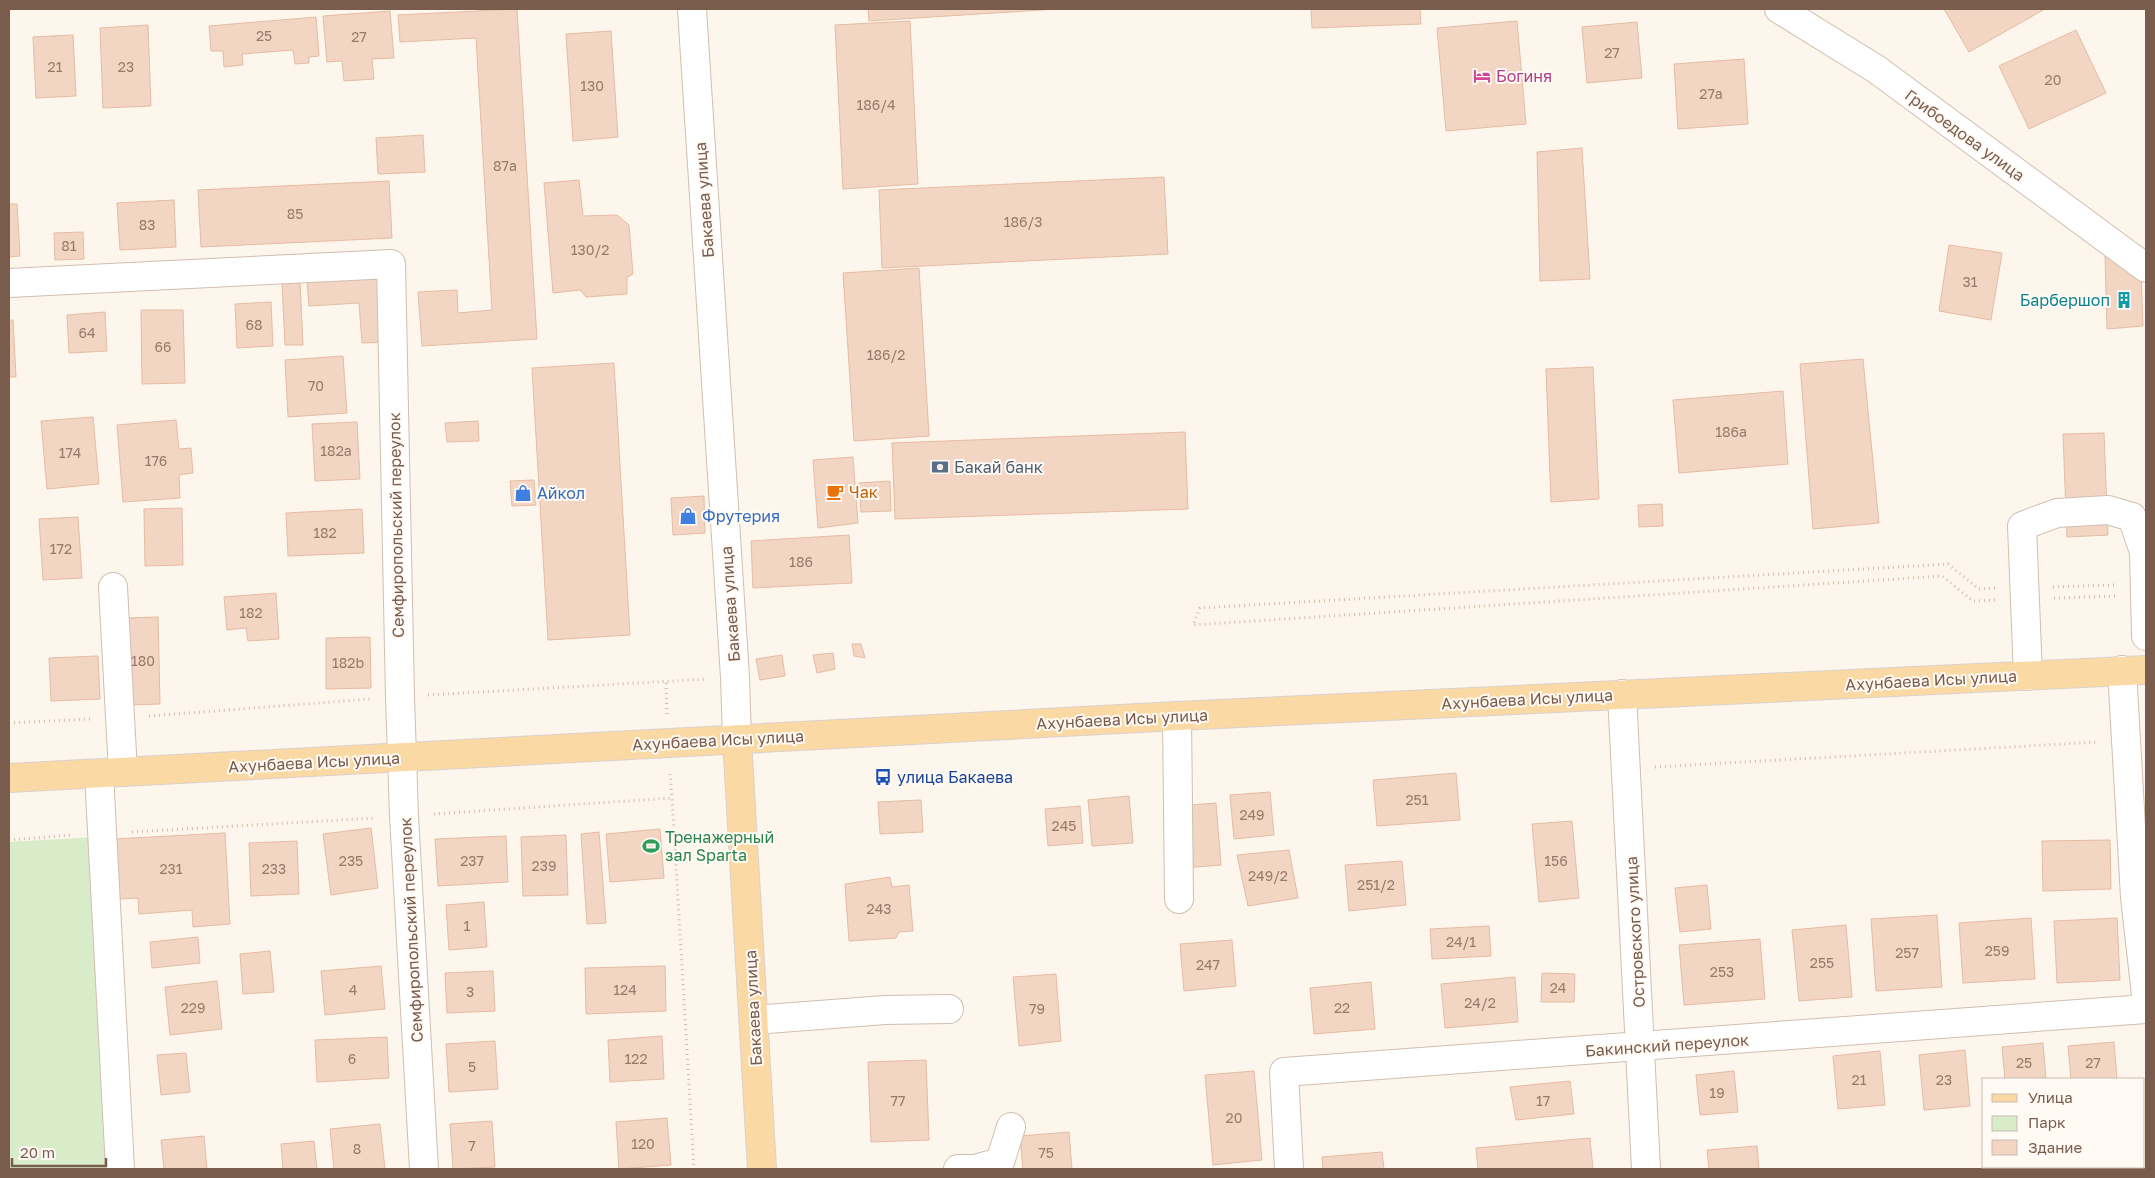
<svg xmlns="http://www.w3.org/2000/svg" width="2155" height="1178" font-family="'Golos Text',sans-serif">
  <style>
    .green { fill: #d8ecc9 }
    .building { fill: #f3d5c3; stroke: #e6bba3 }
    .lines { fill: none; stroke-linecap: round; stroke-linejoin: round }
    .minor-casing { stroke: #d1beb0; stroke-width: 30 }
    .major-casing { stroke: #dad1cd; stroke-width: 30 }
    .path { stroke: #d9b8a5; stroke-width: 3; stroke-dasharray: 1 4; stroke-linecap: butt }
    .minor { stroke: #fff; stroke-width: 28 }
    .major { stroke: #fbd9a5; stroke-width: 28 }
    .labels { text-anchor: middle; stroke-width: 4; stroke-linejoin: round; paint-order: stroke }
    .number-label { font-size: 14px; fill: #987a6a }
    .hotel-label { font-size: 16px; fill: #b23c85; stroke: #fffaf3; text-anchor: start }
    .street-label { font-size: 16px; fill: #7a5c4d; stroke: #fffaf3 }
    .culture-label { font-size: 16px; fill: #0d838f; stroke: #fffaf3; text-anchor: end }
    .service-label { font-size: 16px; fill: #4e5e75; stroke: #fffaf3; text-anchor: start }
    .food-label { font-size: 16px; fill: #c56008; stroke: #fffaf3; text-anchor: start }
    .shop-label { font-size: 16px; fill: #366cbe; stroke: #fffaf3; text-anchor: start }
    .transit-label { font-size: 16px; fill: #164399; stroke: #fffaf3; text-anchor: start }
    .leisure-label { font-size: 16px; fill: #27864d; stroke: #fffaf3; text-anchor: start }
  </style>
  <rect width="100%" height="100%" fill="#fdf6ec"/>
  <path class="green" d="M95 837 109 1169H9V842Z"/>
  <path class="building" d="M517 9 537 339 422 346 418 292 457 290 458 313 492 310 476 38 400 42 398 15Z
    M868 9H1057L869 21Z
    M1311 9H1420L1421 24 1312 28Z
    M1944 9H2045L1969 52Z
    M390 11 394 58 372 59 374 79 344 81 342 61 327 62 323 16Z
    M316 17 319 56 309 57V63L295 64 293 50 242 54 243 65 224 67 223 51H211L209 26Z
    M910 21 918 184 843 189 835 25Z
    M1517 21 1526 124 1446 131 1437 28Z
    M1637 22 1642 78 1587 83 1582 27Z
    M148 25 151 106 103 108 100 28Z
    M2076 30 2106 93 2029 129 1999 66Z
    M611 31 618 137 573 141 566 34Z
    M73 35 76 96 36 98 33 37Z
    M1744 59 1748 124 1678 129 1674 64Z
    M423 135 425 172 378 174 376 138Z
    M1582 148 1590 279 1540 281 1537 152Z
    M1164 177 1168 254 882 268 879 190Z
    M579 180 583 216 617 215 629 225 633 274 627 277V294L586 297 580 290 553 293 544 183Z
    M389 181 392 238 201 247 198 190Z
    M174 200 176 247 120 250 117 203Z
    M9 204H17L20 256 9 257Z
    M83 232 84 259 55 260 54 233Z
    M1949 245 2002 253 1991 320 1939 311Z
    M2105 255 2141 274 2143 326 2107 329Z
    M919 268 929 436 854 441 843 273Z
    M380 275 384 342 362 343 359 303 309 306 307 281Z
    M300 282 303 345H285L282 283Z
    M271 302 273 346 237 348 235 304Z
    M141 310H183L185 383 142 384Z
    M105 312 107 351 69 353 67 315Z
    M9 320H13L16 377H9Z
    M343 356 347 413 288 417 285 360Z
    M1863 359 1879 523 1813 529 1800 364Z
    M614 363 630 635 548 640 532 368Z
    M1593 367 1599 499 1551 502 1546 369Z
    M1783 391 1788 464 1679 473 1673 400Z
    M93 417 99 484 47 489 41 421Z
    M176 420 179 449 191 448 193 473 179 475 180 498 123 502 117 425Z
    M478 421 479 441 447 442 445 423Z
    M357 422 360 479 315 481 312 424Z
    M1185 432 1188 509 895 519 892 443Z
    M2104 433 2108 535 2067 537 2063 434Z
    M853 457 858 523 818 528 813 460Z
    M534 480 536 505 512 506 510 481Z
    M890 481 891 511 861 512 859 483Z
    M704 496 705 533 673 535 671 498Z
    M1662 504 1663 526 1639 527 1638 505Z
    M182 508 183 565 145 566 144 509Z
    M362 509 364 553 288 556 286 513Z
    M78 517 82 578 43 580 39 519Z
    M849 535 852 583 753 588 751 541Z
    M276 593 279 639 248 641 246 628 227 630 224 597Z
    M158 617 160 704 128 705 126 618Z
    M370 637 371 688 326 689V638Z
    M852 644H861L865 658 854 656Z
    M833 653 835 669 817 673 813 655Z
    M782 655 785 676 760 680 756 659Z
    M98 656 100 699 51 701 49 658Z
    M1456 773 1460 820 1377 826 1373 780Z
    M1270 792 1274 835 1234 839 1230 795Z
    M1129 796 1133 843 1092 846 1088 800Z
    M921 800 923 832 880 834 878 802Z
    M1216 803 1221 865 1184 868 1179 806Z
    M1080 806 1083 843 1048 846 1045 809Z
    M1572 821 1579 898 1539 902 1532 824Z
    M371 828 378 888 331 895 323 834Z
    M660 829 664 878 610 882 606 834Z
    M599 832 606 923 587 924 581 834Z
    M225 833 230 924 193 927 192 910 139 914 138 898 118 899 114 839Z
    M566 835 568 895 523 896 521 837Z
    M506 836 508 882 438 886 435 839Z
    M2110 840 2111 889 2043 891 2042 841Z
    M297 841 299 894 251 896 249 843Z
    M1289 850 1298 898 1248 906 1237 855Z
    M1402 861 1406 905 1349 911 1345 865Z
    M890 877 892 887 909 885 913 931 899 932 896 938 849 941 845 884Z
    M1707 885 1711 929 1680 932 1675 888Z
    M484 902 487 947 449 950 446 905Z
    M1937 915 1942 987 1876 991 1871 919Z
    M2031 918 2035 979 1963 983 1959 923Z
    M2117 918 2120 980 2057 983 2054 921Z
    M1846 925 1852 997 1799 1001 1792 930Z
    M1489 926 1491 956 1432 959 1430 929Z
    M198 937 200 963 152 968 150 942Z
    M1760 939 1765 999 1684 1005 1679 945Z
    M1232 940 1236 986 1184 991 1180 944Z
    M270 951 274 992 243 994 240 954Z
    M381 966 385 1009 325 1015 321 971Z
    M665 966 666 1011 586 1014 585 968Z
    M493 971 495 1011 447 1013 445 973Z
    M1542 973 1575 974 1574 1002H1541Z
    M1056 974 1061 1041 1019 1046 1013 977Z
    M1515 977 1518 1022 1445 1028 1441 984Z
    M217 981 222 1029 170 1035 165 987Z
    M1371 982 1375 1029 1314 1034 1310 988Z
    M662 1036 664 1079 610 1082 608 1040Z
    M387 1037 389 1078 317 1082 315 1040Z
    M495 1041 498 1089 449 1092 446 1044Z
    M2114 1042 2117 1079H2071L2068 1046Z
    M2043 1043 2046 1079H2005L2002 1047Z
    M1965 1050 1970 1106 1924 1110 1919 1055Z
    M1880 1051 1885 1105 1838 1109 1833 1056Z
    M186 1053 190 1092 161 1095 157 1055Z
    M926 1060 929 1140 871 1142 868 1062Z
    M1254 1071 1262 1160 1213 1165 1205 1075Z
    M1734 1071 1738 1112 1700 1115 1696 1075Z
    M1570 1081 1574 1114 1516 1120 1510 1087Z
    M667 1118 671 1165 619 1169 616 1122Z
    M492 1121 495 1167 453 1169 450 1124Z
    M380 1124 385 1169H334L330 1129Z
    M1069 1132 1072 1169H1023L1020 1136Z
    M204 1136 207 1169H164L161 1140Z
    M1590 1138 1593 1169H1478L1476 1148Z
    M314 1141 317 1169H283L281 1144Z
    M1757 1146 1759 1169H1709L1707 1150Z
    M1382 1152 1384 1169H1323L1322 1157Z"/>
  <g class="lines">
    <g class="minor-casing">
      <path id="minor" d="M692 9 735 677 737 739
        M1779 9 1876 69 2146 268
        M9 283 391 264 400 697 404 816 424 1169
        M2146 540 2144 552 2146 636
        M113 587 123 772
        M2122 670 2135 897 2146 995
        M2028 676 2022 526 2057 513 2108 510 2132 517 2144 552
        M1622 694 1646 1169
        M1177 716 1179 899
        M99 774 120 1169
        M754 1020 885 1010 949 1009
        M958 1169H975L1000 1162 1011 1127
        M1289 1169 1284 1072 2146 1009"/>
    </g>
    <g class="major-casing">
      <path id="major" d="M737 739 762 1169
        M9 778 1177 716 2146 670"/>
    </g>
    <path class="path" d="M2053 587 2114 585
      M1995 588 1979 589 1948 564 1200 608 1193 625 1942 576 1973 601 1996 600
      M2054 598 2116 596
      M666 683 667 715
      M428 695 707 679
      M149 716 370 699
      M9 723 91 719
      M1655 767 2098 742
      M670 774 672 798
      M434 814 672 798 694 1169
      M132 832 375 818
      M9 840 73 835"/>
    <use href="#minor" class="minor"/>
    <use href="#major" class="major"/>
  </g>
  <defs>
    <g id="hotel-bare" transform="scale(1.35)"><path d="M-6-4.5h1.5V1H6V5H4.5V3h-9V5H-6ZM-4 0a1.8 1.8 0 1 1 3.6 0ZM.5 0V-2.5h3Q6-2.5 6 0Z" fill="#d1479c" stroke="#fffaf3" stroke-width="2.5" paint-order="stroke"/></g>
    <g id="building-bare" transform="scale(1.35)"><path d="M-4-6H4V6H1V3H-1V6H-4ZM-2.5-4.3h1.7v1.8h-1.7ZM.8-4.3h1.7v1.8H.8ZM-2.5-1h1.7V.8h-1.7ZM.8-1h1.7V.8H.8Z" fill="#0f9aa8" stroke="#fffaf3" stroke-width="2.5" paint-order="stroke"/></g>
    <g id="bank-bare" transform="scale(1.35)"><path d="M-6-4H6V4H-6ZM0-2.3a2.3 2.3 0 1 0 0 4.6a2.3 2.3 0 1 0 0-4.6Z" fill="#5c6f8a" stroke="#fffaf3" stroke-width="2.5" paint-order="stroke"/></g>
    <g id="cafe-bare" transform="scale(1.35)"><path d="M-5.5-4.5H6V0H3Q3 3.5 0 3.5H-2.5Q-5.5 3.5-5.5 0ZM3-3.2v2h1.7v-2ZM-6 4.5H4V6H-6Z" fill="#e8710a" stroke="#fffaf3" stroke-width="2.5" paint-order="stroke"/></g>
    <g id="shop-bare" transform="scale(1.35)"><path d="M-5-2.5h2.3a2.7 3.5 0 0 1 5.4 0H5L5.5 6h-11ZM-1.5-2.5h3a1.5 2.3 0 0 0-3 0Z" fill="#3f7fe0" stroke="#fffaf3" stroke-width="2.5" paint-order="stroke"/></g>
    <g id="bus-bare" transform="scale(1.35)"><path d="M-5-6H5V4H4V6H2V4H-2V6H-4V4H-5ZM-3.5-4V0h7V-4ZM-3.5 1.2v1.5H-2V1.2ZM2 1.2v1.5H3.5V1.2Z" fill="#1a4fb4" stroke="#fffaf3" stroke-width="2.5" paint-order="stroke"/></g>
    <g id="stadium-bare" transform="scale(1.35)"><path d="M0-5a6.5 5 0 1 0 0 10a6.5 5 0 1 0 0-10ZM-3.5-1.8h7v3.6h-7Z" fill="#2e9e5b" stroke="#fffaf3" stroke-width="2.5" paint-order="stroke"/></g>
  </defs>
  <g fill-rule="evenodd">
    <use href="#hotel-bare" x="1482" y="76"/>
    <use href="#building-bare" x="2124" y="300"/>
    <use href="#bank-bare" x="940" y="467"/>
    <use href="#cafe-bare" x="835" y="492"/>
    <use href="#shop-bare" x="523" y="493"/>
    <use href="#shop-bare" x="688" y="516"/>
    <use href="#bus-bare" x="883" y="777"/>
    <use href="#stadium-bare" x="651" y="846"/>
  </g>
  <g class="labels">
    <g class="number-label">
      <text x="264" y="41">25</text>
      <text x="359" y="42">27</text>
      <text x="1612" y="58">27</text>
      <text x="55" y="72">21</text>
      <text x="126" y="72">23</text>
      <text x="2053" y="85">20</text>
      <text x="592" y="91">130</text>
      <text x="1711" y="99">27а</text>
      <text x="876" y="110">186/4</text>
      <text x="505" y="171">87а</text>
      <text x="295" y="219">85</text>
      <text x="1023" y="227">186/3</text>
      <text x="147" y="230">83</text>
      <text x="69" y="251">81</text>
      <text x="590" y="255">130/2</text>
      <text x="1970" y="287">31</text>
      <text x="254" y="330">68</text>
      <text x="87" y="338">64</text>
      <text x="163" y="352">66</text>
      <text x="886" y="360">186/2</text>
      <text x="316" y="391">70</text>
      <text x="1731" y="437">186а</text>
      <text x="336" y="456">182a</text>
      <text x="70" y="458">174</text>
      <text x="156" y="466">176</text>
      <text x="325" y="538">182</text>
      <text x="61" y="554">172</text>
      <text x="801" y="567">186</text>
      <text x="251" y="618">182</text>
      <text x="143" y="666">180</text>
      <text x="348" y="668">182b</text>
      <text x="1417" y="805">251</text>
      <text x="1252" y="820">249</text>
      <text x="1064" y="831">245</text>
      <text x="351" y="866">235</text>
      <text x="472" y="866">237</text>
      <text x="1556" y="866">156</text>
      <text x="544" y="871">239</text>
      <text x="171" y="874">231</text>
      <text x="274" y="874">233</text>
      <text x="1268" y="881">249/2</text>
      <text x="1376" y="890">251/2</text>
      <text x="879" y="914">243</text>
      <text x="467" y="931">1</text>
      <text x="1461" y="947">24/1</text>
      <text x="1997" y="956">259</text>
      <text x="1907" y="958">257</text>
      <text x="1822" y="968">255</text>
      <text x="1208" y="970">247</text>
      <text x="1722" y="977">253</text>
      <text x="1558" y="993">24</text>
      <text x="353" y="995">4</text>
      <text x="625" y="995">124</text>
      <text x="470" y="997">3</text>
      <text x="1480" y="1008">24/2</text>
      <text x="193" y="1013">229</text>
      <text x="1342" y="1013">22</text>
      <text x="1037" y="1014">79</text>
      <text x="352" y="1064">6</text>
      <text x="636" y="1064">122</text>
      <text x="2024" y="1068">25</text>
      <text x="2093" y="1068">27</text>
      <text x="472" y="1072">5</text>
      <text x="1859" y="1085">21</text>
      <text x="1944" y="1085">23</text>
      <text x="1717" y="1098">19</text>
      <text x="898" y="1106">77</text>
      <text x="1543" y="1106">17</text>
      <text x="1234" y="1123">20</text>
      <text x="643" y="1149">120</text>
      <text x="472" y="1151">7</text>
      <text x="357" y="1154">8</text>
      <text x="1046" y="1158">75</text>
    </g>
    <g class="hotel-label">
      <text x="1496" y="82">Богиня</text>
    </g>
    <g class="street-label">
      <text transform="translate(1965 135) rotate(36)" y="6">Грибоедова улица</text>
      <text transform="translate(704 200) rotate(-94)" y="6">Бакаева улица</text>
      <text transform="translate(396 525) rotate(-91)" y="6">Семфиропольский переулок</text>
      <text transform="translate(730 604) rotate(-94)" y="6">Бакаева улица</text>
      <text transform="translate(1931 680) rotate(-3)" y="6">Ахунбаева Исы улица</text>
      <text transform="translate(1527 699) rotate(-3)" y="6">Ахунбаева Исы улица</text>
      <text transform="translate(1122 719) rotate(-3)" y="6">Ахунбаева Исы улица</text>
      <text transform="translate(718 740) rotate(-3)" y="6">Ахунбаева Исы улица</text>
      <text transform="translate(314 762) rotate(-3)" y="6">Ахунбаева Исы улица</text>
      <text transform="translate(411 930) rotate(-93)" y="6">Семфиропольский переулок</text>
      <text transform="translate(1635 932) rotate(-93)" y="6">Островского улица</text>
      <text transform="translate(753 1008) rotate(-93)" y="6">Бакаева улица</text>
      <text transform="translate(1667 1045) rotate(-4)" y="6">Бакинский переулок</text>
    </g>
    <g class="culture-label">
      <text x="2110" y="306">Барбершоп</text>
    </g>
    <g class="service-label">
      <text x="954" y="473">Бакай банк</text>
    </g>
    <g class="food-label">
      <text x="849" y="498">Чак</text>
    </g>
    <g class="shop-label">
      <text x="537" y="499">Айкол</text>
      <text x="702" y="522">Фрутерия</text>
    </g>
    <g class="transit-label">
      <text x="897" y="783">улица Бакаева</text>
    </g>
    <g class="leisure-label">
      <text x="665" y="843">Тренажерный<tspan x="665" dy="18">зал Sparta</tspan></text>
    </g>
  </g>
  <rect width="2155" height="1178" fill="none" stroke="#7a5c4d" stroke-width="20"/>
  <rect x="1982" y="1078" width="162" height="90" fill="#fffaf3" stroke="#cabbb1"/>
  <rect x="1992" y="1094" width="25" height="8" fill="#fbd9a5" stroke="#cabbb1"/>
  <text x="2028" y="1103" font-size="15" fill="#7a5c4d">Улица</text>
  <rect x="1992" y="1116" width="25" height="15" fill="#d8ecc9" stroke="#cabbb1"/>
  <text x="2028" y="1128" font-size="15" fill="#7a5c4d">Парк</text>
  <rect x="1992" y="1140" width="25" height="15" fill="#f3d5c3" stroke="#cabbb1"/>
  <text x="2028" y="1153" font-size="15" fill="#7a5c4d">Здание</text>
  <path d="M12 1158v8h94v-8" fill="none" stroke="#7a5c4d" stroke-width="2.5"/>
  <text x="20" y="1158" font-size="15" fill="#7a5c4d" stroke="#fffaf3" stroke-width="4" paint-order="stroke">20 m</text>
</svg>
